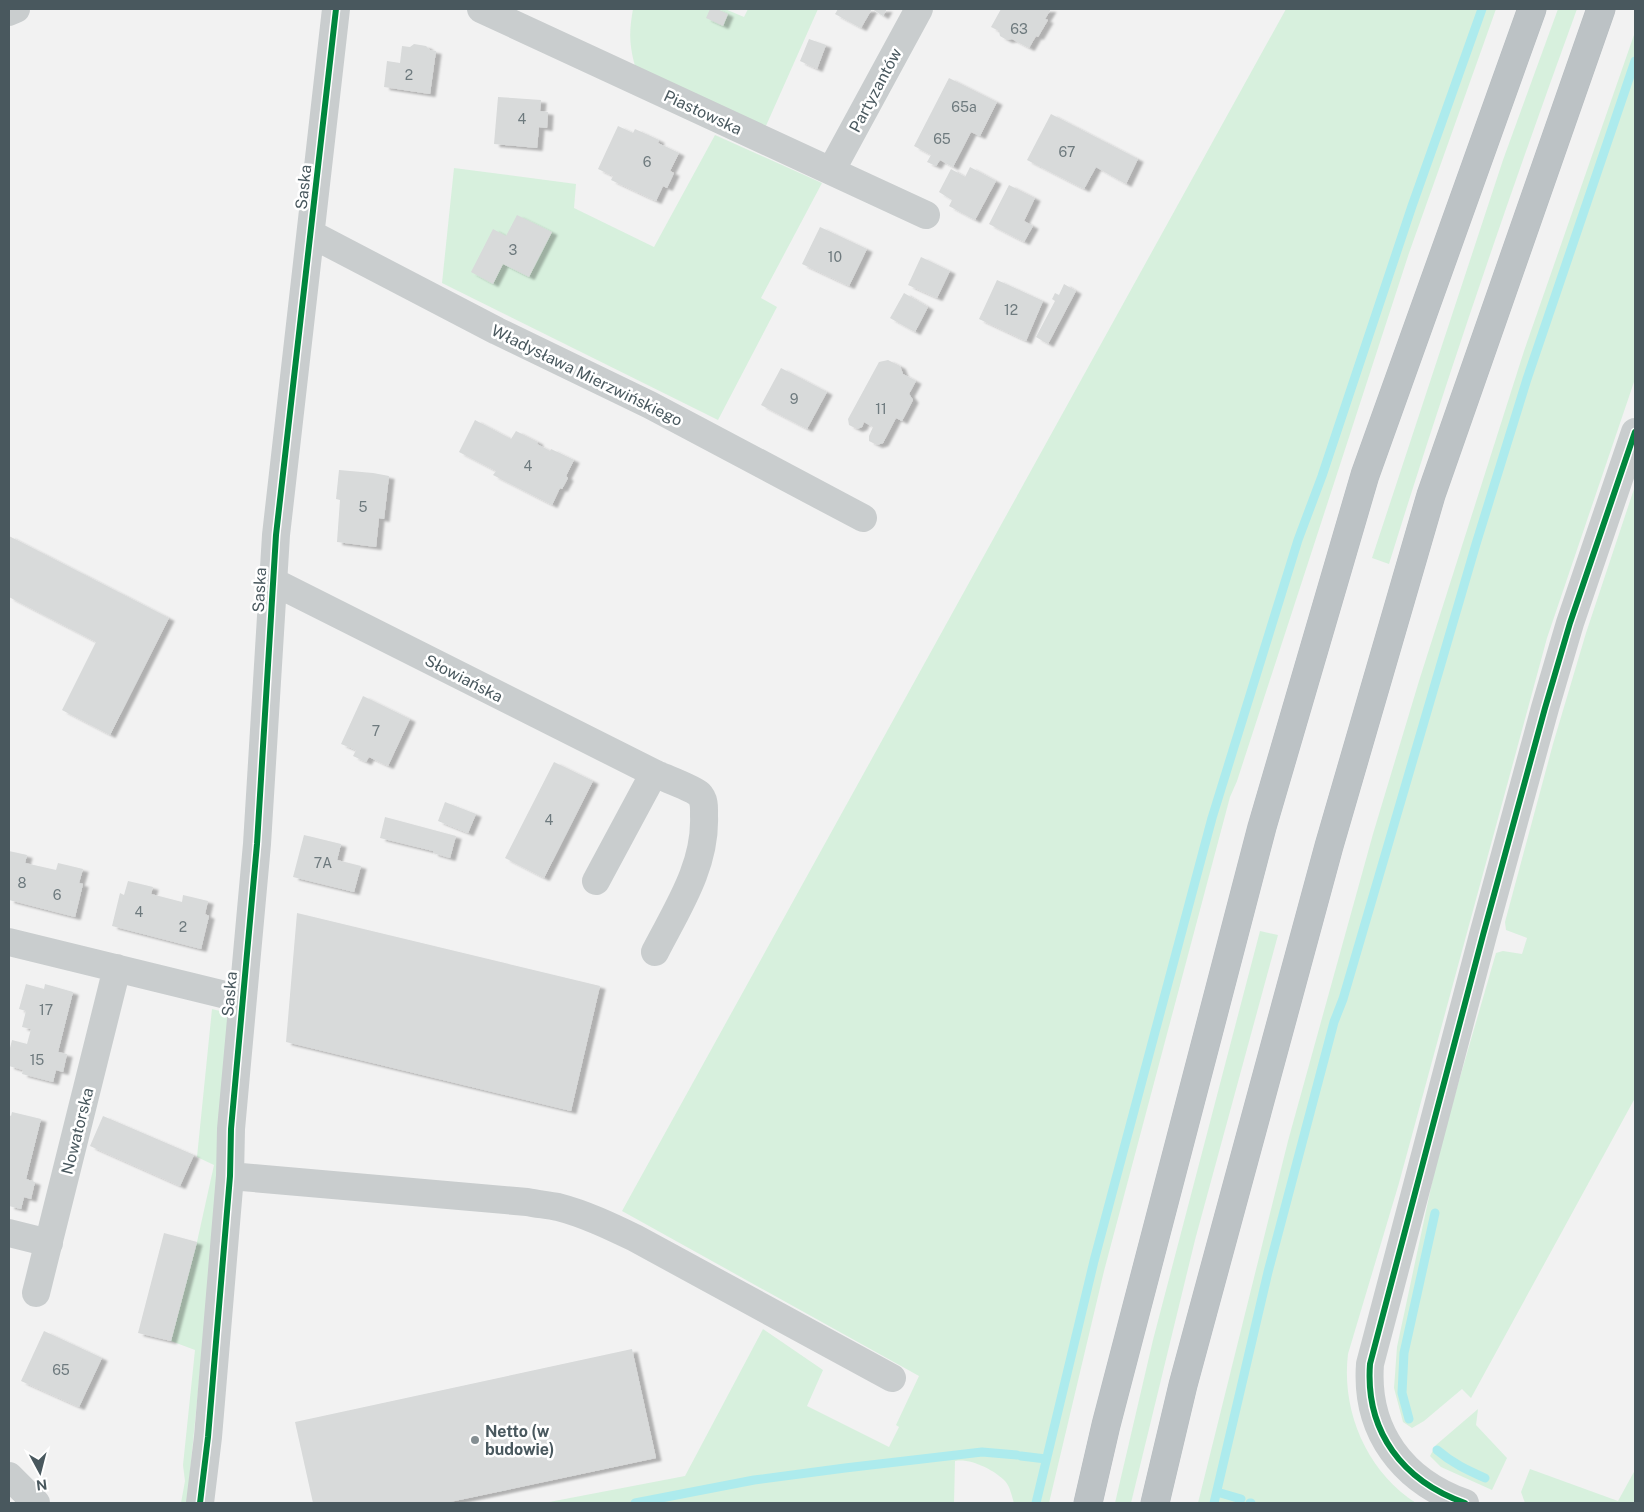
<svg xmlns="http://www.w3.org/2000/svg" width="1644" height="1512" font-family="'Public Sans',sans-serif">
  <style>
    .green { fill: #d7f0dd }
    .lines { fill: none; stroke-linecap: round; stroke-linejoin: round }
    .stream { stroke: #adebed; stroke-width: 9 }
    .building { fill: #d8dada; filter: url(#shadow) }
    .highway-casing { stroke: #b7bdc1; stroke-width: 29 }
    .minor { stroke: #c9cdce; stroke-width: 28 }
    .highway { stroke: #bcc2c5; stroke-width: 28 }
    .cycleway-casing { stroke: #fff; stroke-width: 9 }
    .cycleway { stroke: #00873e; stroke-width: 6 }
    .poi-dot { fill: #848e92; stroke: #fff; stroke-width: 2 }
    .labels { text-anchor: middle; stroke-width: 5; stroke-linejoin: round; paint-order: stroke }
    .number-label { font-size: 14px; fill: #6e7a7e }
    .street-label { font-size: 16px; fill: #49585e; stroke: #fff }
    .poi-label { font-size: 16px; font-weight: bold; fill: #49585e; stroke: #fff; text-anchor: start }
  </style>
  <defs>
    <filter id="shadow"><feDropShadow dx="5.5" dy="3" stdDeviation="1" flood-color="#0004"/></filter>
  </defs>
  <rect width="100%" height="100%" fill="#f2f2f2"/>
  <path class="green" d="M633 9H725L744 17 748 9H818L765 128 635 66C629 43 629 32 633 9Z
    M1286 9H1496L1409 253 1237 781 1230 797 1104 1271 1049 1503H1014C1012 1497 1010 1486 1005 1481 994 1470 971 1458 955 1461L954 1503H544L685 1476 763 1329 823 1370 807 1406 889 1447 899 1427 896 1425 919 1376 622 1211Z
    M1558 9H1577C1510 193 1447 377 1389 564L1372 558 1503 160Z
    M1635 32V379L1547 638 1399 1183 1348 1354C1341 1411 1367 1472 1416 1503H1198L1288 1141 1373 834 1419 681 1524 351Z
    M715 135 822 183 761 298 777 307 718 420 442 283 454 168 576 184 574 208 654 247Z
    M1635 486V1098L1471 1398 1462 1389 1424 1421 1412 1428 1403 1422 1394 1388 1397 1347 1439 1150 1496 953 1503 951 1522 954 1527 938 1506 930 1505 922 1553 744 1586 633Z
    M1260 931 1278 935 1195 1240 1131 1503H1115L1153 1340Z
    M212 1009 232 1014 220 1168 187 1503H181L185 1481 183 1465 195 1350 171 1341 197 1242 214 1165 197 1157Z
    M1478 1409 1476 1425 1507 1458 1492 1490 1441 1467 1430 1456 1436 1445Z
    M1530 1469 1618 1501 1635 1470V1503H1525L1521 1492Z"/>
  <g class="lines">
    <path class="stream" d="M1409 1419 1402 1393 1404 1353 1435 1213
      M1437 1450C1452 1463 1467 1470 1485 1478
      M1021 1456 1046 1459
      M1217 1492 1241 1499
      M635 1503 754 1480 845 1468 982 1452 1017 1455
      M1036 1503 1094 1261 1212 818 1298 540 1322 476 1412 206 1482 9
      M1214 1503 1268 1272 1334 1022 1343 999 1476 544 1527 379 1635 61
      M1250 1503H1251"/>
  </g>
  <path class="building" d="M710 9H717L728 14 723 26 706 18Z
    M838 9H887L883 16 872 9 861 28 835 14Z
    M1001 9H1051L1045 19 1048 20 1038 37 1036 36 1029 48 1012 39 1007 40 1000 36 999 31 991 27Z
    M809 39 826 45 817 69 800 61Z
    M414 44 426 46 430 50 436 51 430 94 384 87 387 61 400 63 402 46 410 47Z
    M949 78 997 102 980 136 971 132 953 167 940 160 936 166 927 162 931 155 914 146Z
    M498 97 541 100 540 111 548 112 547 128 539 127 537 148 494 144Z
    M1051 114 1138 159 1126 184 1096 167 1084 189 1027 160Z
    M618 126 633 133 635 129 659 140 658 143 679 153 670 171 674 173 667 188 663 186 656 201 611 180 613 176 598 169Z
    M970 167 996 181 975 220 949 206 952 200 939 192 951 169 965 177Z
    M1009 185 1035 198 1024 221 1033 226 1024 242 989 224Z
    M517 215 552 232 529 277 503 264 493 284 471 272 493 229 506 236Z
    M820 227 867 249 849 286 802 264Z
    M921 257 950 271 937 298 908 285Z
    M997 280 1043 301 1026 341 979 319Z
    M1064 284 1076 291 1048 344 1036 337 1055 301 1052 299 1055 293 1059 295Z
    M904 293 928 307 915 332 890 318Z
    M888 360 900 366 903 374 916 381 909 394 913 400 902 421 896 418 883 443 877 445 869 441V436L873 427 864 422 862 427 857 429 849 425 848 419 879 362Z
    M781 368 827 392 807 429 761 405Z
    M475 420 511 439 516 431 538 442 537 444 550 451 551 449 574 460 566 476 568 478 562 489 560 488 552 505 493 475 496 471 459 452Z
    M339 470 373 473 389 476 384 519 379 518 376 547 337 542 340 500 336 499Z
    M9 536 169 618 110 735 62 710 96 642 9 597Z
    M363 696 410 719 388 766 369 757 366 762 353 756 356 750 341 744Z
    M554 762 593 781 544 878 505 858Z
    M445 802 476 814 468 833 438 821Z
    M385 817 456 836 450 858 433 853V851L380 838Z
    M304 835 341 844 337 860 361 866 354 892 293 877Z
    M9 851 27 855 25 863 56 870 58 863 83 869 79 883 83 884 75 917 9 900Z
    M128 881 153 887 151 894 182 902 183 895 208 901 205 914 209 916 201 949 112 926 120 893 124 895Z
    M297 913 600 986 571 1111 286 1042Z
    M26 984 44 989 45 984 73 992 58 1052 67 1054 63 1072 56 1070 53 1082 22 1074 23 1070 9 1066V1052L12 1040 27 1044 31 1029 22 1027 26 1011 19 1009Z
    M12 1112 41 1119 26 1179 35 1182 31 1199 24 1197 21 1209 9 1206V1115L11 1116Z
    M103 1116 194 1155 180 1186 90 1146Z
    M164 1233 197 1242 171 1341 138 1333Z
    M44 1331 102 1358 79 1407 21 1381Z
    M632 1349 656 1458 445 1503H313L295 1422Z"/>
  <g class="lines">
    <g class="highway-casing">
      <path id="highway" d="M1088 1503 1106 1425 1262 827 1365 475 1532 9
        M1155 1503 1183 1385 1329 846 1431 495 1601 9"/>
    </g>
    <path class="minor" d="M481 9 926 215
      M9 12 16 9
      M831 171 919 9
      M311 234 497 331 650 405 863 518
      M274 582 654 773C664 778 693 788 699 794 705 800 704 808 704 816 706 866 677 909 655 952
      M596 881 654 773
      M9 942 242 999
      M230 1176 527 1202C537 1204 548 1205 558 1207 585 1214 610 1226 635 1238L892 1378
      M9 1233 49 1243
      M36 1293 117 968
      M9 1476 36 1503
      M200 1503 208 1437 230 1176 231 1129 257 844 276 535 336 9
      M1465 1503C1403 1481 1365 1432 1370 1364L1483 935 1545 708 1570 623 1635 432"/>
    <use href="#highway" class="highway"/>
    <g class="cycleway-casing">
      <path id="cycleway" d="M200 1503 208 1437 230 1176 231 1129 257 844 276 535 336 9
        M1465 1503C1403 1481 1365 1432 1370 1364L1483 935 1545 708 1570 623 1635 432"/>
    </g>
    <use href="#cycleway" class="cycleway"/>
  </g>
  <circle class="poi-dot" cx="475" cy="1440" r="5"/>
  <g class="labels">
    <g class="number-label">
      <text x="1019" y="34">63</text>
      <text x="409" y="80">2</text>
      <text x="964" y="112">65a</text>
      <text x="522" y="124">4</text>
      <text x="942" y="144">65</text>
      <text x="1067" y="157">67</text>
      <text x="647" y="167">6</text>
      <text x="513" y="255">3</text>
      <text x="835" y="262">10</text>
      <text x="1011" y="315">12</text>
      <text x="794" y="404">9</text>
      <text x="881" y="414">11</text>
      <text x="528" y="471">4</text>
      <text x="363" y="512">5</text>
      <text x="376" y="736">7</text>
      <text x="549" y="825">4</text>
      <text x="323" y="868">7A</text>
      <text x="22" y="888">8</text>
      <text x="57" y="900">6</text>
      <text x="139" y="917">4</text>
      <text x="183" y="932">2</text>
      <text x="46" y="1015">17</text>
      <text x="37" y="1065">15</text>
      <text x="61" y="1375">65</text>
    </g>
    <g class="street-label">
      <text transform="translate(875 90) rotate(-62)" y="6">Partyzantów</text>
      <text transform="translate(703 112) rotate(25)" y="6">Piastowska</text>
      <text transform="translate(303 187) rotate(-84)" y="6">Saska</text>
      <text transform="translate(587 375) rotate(26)" y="6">Władysława Mierzwińskiego</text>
      <text transform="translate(259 590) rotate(-87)" y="6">Saska</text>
      <text transform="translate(464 678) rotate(27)" y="6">Słowiańska</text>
      <text transform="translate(229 994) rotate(-85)" y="6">Saska</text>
      <text transform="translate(77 1131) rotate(-76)" y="6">Nowatorska</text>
    </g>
    <g class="poi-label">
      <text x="485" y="1437">Netto (w<tspan x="485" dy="18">budowie)</tspan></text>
    </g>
  </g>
  <rect width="1644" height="1512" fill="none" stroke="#49585e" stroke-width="20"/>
  <g transform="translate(40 1472) rotate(173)" stroke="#ffffff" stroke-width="4" paint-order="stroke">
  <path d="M0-4L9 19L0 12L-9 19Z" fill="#49585e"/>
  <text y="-8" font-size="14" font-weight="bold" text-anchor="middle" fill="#49585e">N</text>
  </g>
</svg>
